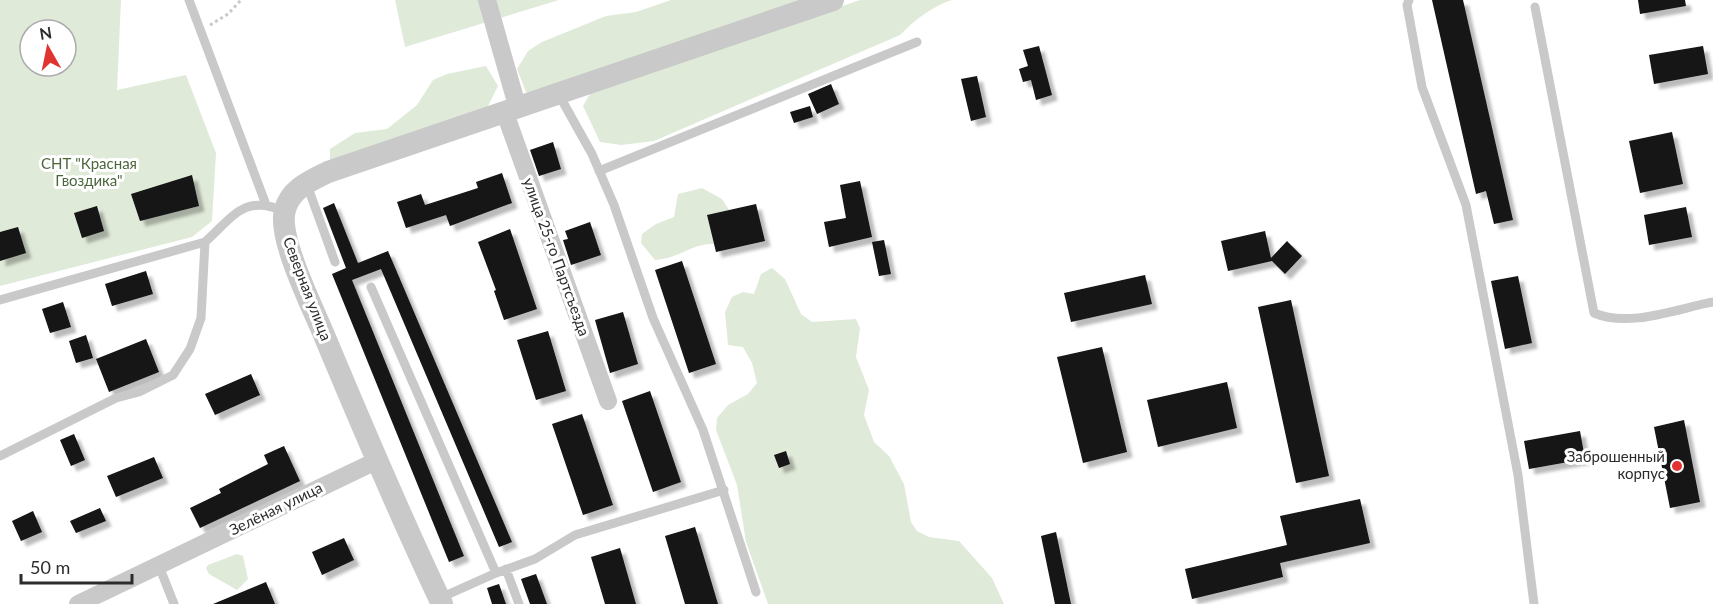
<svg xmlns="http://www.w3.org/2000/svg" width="1713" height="604" font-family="Lato,sans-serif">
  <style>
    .green { fill: #e0ead9; fill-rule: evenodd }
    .building { fill: #131313; filter: url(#shadow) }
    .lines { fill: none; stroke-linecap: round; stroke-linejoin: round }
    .path { stroke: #c9c9c9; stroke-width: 3; stroke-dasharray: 3 3; stroke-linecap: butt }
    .service { stroke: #c9c9c9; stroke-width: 9 }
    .minor { stroke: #c9c9c9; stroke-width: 18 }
    .tertiary { stroke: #c9c9c9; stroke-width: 22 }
    .poi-dot { fill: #e1332f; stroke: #fff; stroke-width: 2 }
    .labels { text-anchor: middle; stroke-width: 6; stroke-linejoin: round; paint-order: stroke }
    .park-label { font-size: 15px; fill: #4b663b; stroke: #fff }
    .street-label { font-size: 15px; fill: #2c2c2c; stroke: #fff }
    .poi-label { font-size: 15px; fill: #2c2c2c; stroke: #fff; text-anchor: end }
  </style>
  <defs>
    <filter id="shadow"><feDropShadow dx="5.5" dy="5.5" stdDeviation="1.5" flood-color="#0004"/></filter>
  </defs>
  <rect width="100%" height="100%" fill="#fff"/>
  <path class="green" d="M0 0H121L117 90 186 75 216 153 212 221 192 237 0 286ZM30 30H66V66H30Z
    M395 0H559L405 47Z
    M671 0H818L539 96 526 92 517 69 528 51 542 42 606 16 636 12Z
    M860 0H952C931 7 916 19 900 35L654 141 621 145 600 142 583 106 591 92Z
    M486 66 498 86 486 110 330 161V149L355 133 387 129 417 105 433 80 447 74Z
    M702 188 722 199 729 210 707 216 714 244C692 243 678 259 655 260L641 243 642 234 656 224 674 217 678 194Z
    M772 268 785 279 801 314 812 322 856 319 860 328 856 357 869 390 864 415 874 442 889 456 904 484 911 522 917 531 929 537 959 541 992 578 1004 604H768L746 542 737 485 716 430 717 418 728 405 748 394 757 383 752 363 743 347 728 345 725 312 732 297 743 292 754 294 761 274Z
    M237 554 243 556 248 579 237 590 209 574 206 568 208 565Z"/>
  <path class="building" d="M1432 0H1463L1513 220 1494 224 1486 191 1476 194Z
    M1638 0H1685L1686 6 1640 14Z
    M1039 46 1052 95 1036 100 1031 80 1023 82 1019 69 1028 66 1023 50Z
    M1703 46 1708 74 1654 84 1649 55Z
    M977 76 986 117 971 121 961 79Z
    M831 84 839 104 817 114 808 94Z
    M810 106 813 117 794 123 790 112Z
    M1672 132 1683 184 1640 193 1629 141Z
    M553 142 561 169 539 176 530 150Z
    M502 173 512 203 450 226 446 215 406 228 397 202 421 194 425 205 478 188 476 182Z
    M192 175 199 206 140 221 131 194Z
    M860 181 872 237 829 247 824 222 846 218 840 185Z
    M334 203 358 263 388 251 512 542 499 547 381 269 352 280 464 556 449 562 332 274 346 268 323 208Z
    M756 204 765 241 716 252 707 215Z
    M97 206 104 231 82 238 74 213Z
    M1686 207 1692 237 1649 245 1644 215Z
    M590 222 601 255 571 265 563 240 568 239 565 231Z
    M18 227 26 253 0 261V232Z
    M510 229 537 309 504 320 494 291 496 290 478 242Z
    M1265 231 1271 258 1287 241 1302 256 1285 274 1272 261 1228 271 1221 241Z
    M884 240 891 274 879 276 872 242Z
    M682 261 716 364 689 373 655 270Z
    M146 271 153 294 112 306 105 284Z
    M1145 275 1152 304 1071 322 1064 293Z
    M1518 276 1532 343 1505 349 1491 281Z
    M1291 300 1329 476 1296 483 1258 307Z
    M63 302 71 327 50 333 42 309Z
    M623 312 638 364 610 373 595 320Z
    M548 331 566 391 536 400 517 340Z
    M86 335 93 358 76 363 69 341Z
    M146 339 159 372 109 392 96 359Z
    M1102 347 1127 452 1083 463 1057 357Z
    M251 374 260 395 215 415 205 394Z
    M1227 382 1237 428 1158 447 1147 400Z
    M650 391 681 482 653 492 622 401Z
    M582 414 613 505 583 515 552 424Z
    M1684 420 1700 502 1670 508 1654 427Z
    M1580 431 1585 459 1529 469 1524 441Z
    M74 434 85 460 71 466 60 440Z
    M284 446 300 481 200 528 190 508 221 493 219 489 268 464 264 455Z
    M786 451 790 464 779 468 774 455Z
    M154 457 163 478 116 497 107 476Z
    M1360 499 1370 543 1280 563 1283 577 1192 599 1185 569 1287 545 1280 516Z
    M100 508 106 521 76 533 70 521Z
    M33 511 42 532 21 541 12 521Z
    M695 527 718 604H685L665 536Z
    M1056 532 1071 604H1055L1041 536Z
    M344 538 354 560 322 575 312 552Z
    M620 548 636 604H605L591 557Z
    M536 574 547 604H530L521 579Z
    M266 582 275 604H213Z
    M499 584 506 604H492L487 588Z"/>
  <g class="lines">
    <path class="path" d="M210 25 228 14 241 0"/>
    <path class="service" d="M189 0 265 202
      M1409 0 1407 5 1422 87 1466 205 1518 475 1534 604
      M1535 7 1594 313C1629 328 1676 309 1713 302
      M559 95 592 154 614 205 653 318 703 430 756 592
      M599 171 917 42
      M307 185 335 262
      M371 287 496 573
      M0 300 205 242
      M0 456 116 398 139 392 173 375 190 349 201 318 205 242C234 216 244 194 284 211
      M159 566 174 604
      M506 569 519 604
      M440 598 496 573 535 559 575 535 724 490"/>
    <path class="minor" d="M487 0 518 109
      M505 113 608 401
      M78 604 376 461"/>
    <path class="tertiary" d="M442 604C400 516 362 426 324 335 313 308 277 237 285 210 290 189 310 181 328 172L833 0"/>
  </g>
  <circle class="poi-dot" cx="1677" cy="466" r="6"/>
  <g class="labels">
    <g class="park-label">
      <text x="89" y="169">СНТ "Красная<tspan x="89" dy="17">Гвоздика"</tspan></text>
    </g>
    <g class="street-label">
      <text transform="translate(556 257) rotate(70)" y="5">улица 25-го Партсъезда</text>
      <text transform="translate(307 289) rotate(69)" y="5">Северная улица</text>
      <text transform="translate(276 509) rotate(-26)" y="5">Зелёная улица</text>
    </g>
    <g class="poi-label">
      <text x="1665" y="462">Заброшенный<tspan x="1665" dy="17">корпус</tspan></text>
    </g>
  </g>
  <g transform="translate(48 48) rotate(351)"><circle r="28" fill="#ffffff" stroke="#ababab" stroke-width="1.5"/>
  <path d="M0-4.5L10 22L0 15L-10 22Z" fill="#e1332f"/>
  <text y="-9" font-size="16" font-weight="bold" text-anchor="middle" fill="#2c2c2c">N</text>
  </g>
  <path d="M21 574v9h111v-9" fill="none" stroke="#2c2c2c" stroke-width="3"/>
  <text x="30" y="574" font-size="18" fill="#2c2c2c" stroke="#ffffff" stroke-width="4.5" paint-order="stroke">50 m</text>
</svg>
